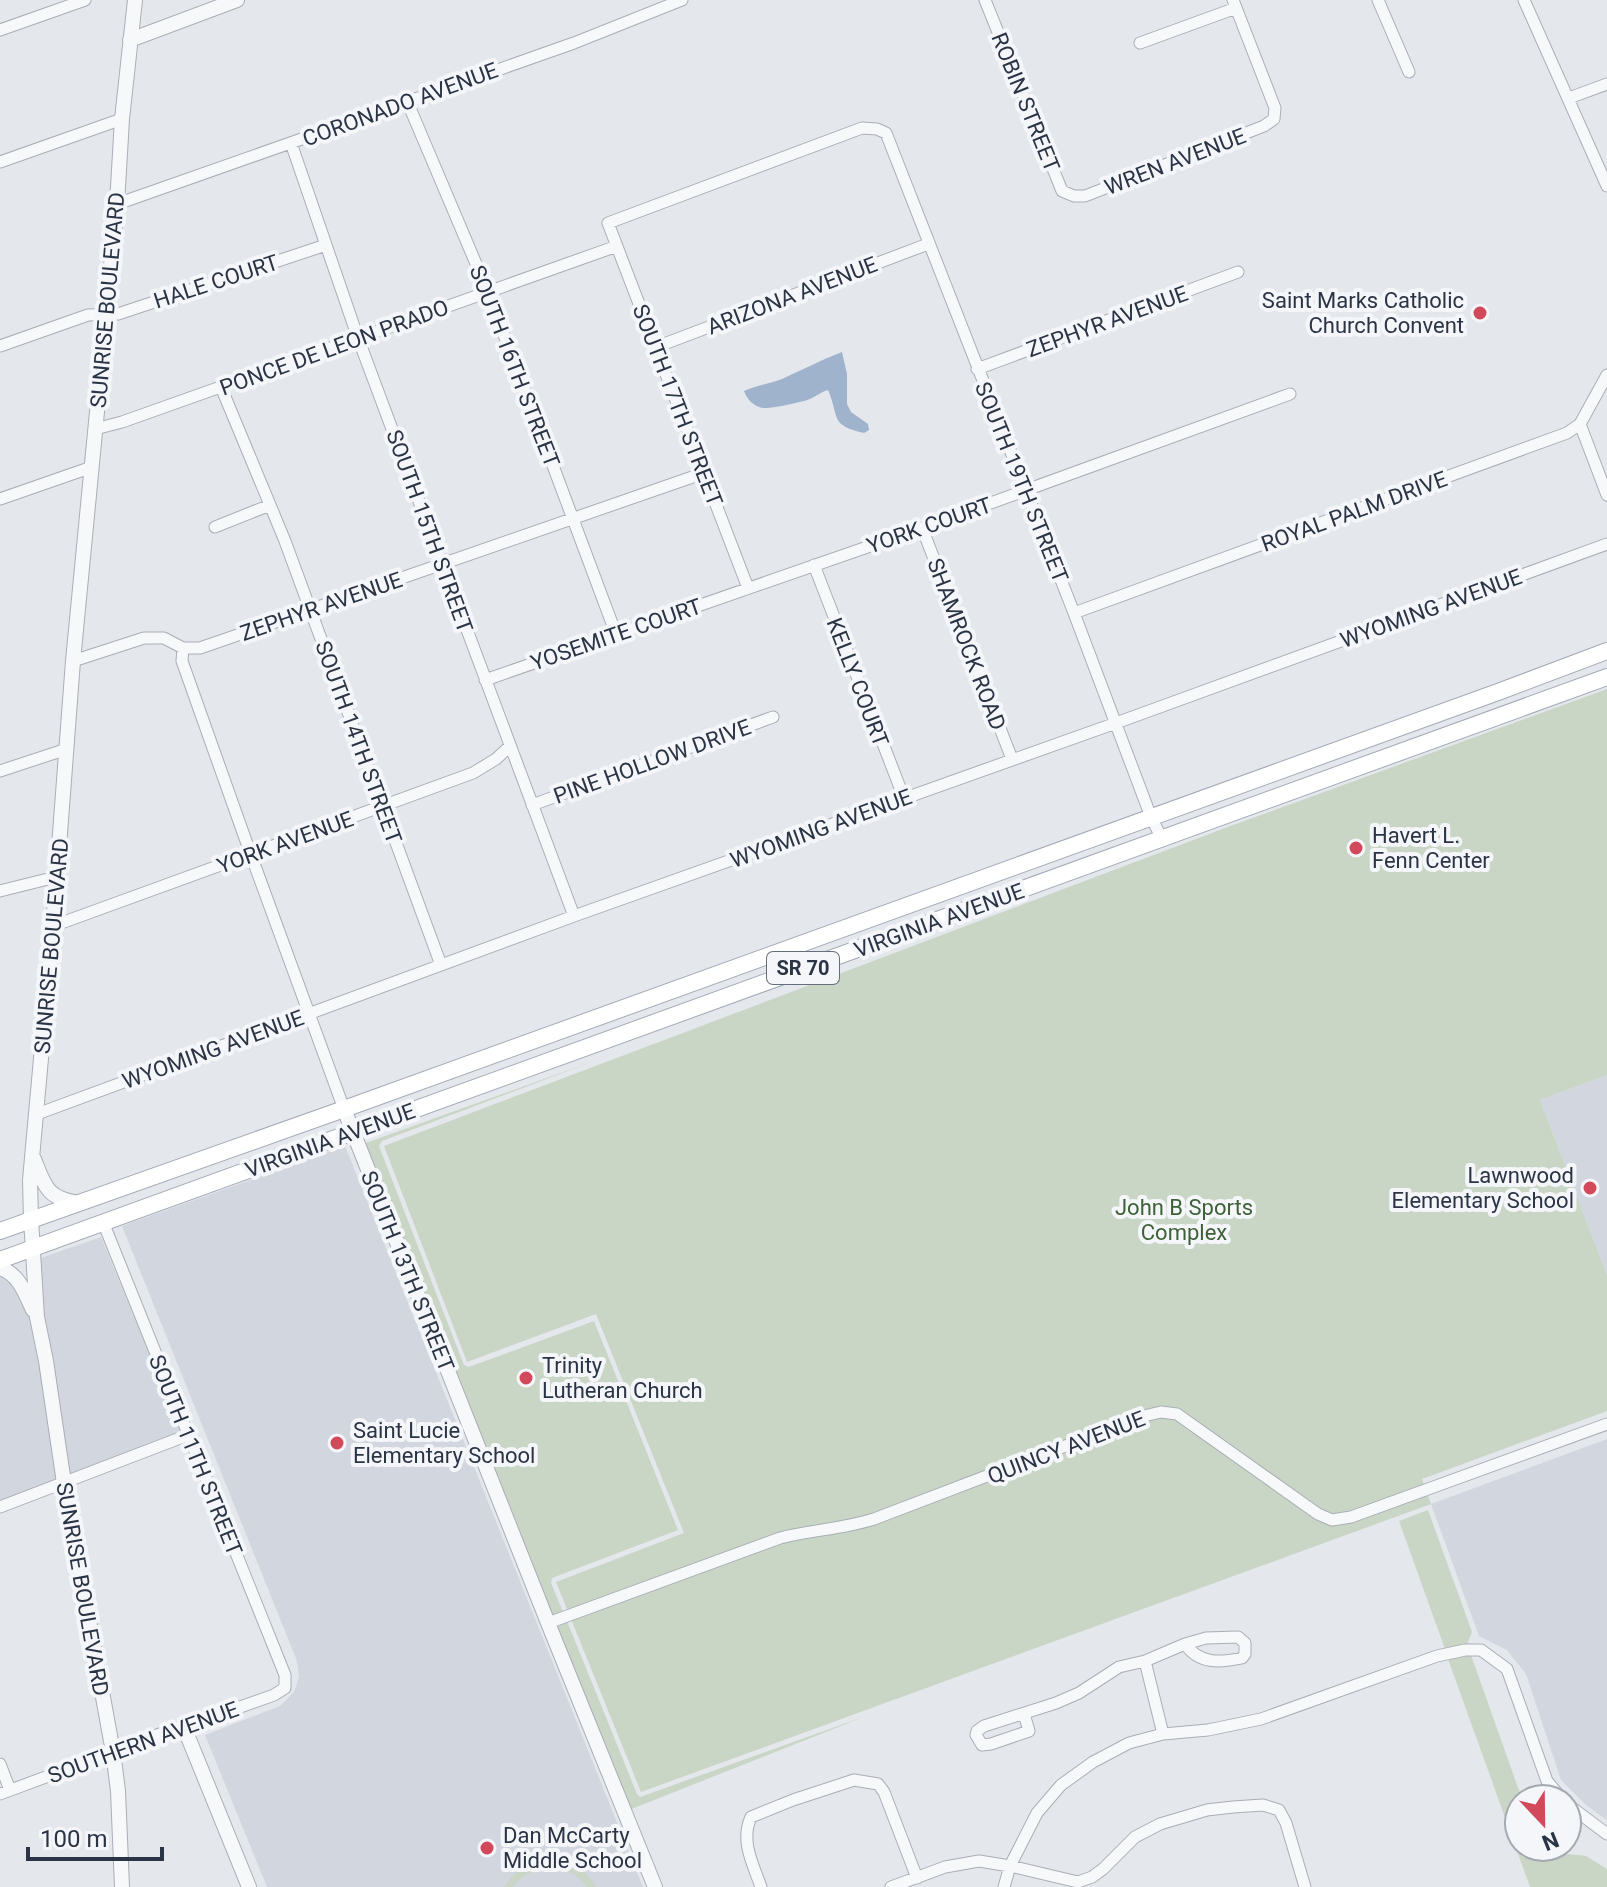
<svg xmlns="http://www.w3.org/2000/svg" width="1607" height="1887" font-family="Roboto,sans-serif">
  <style>
    .built { fill: #d2d6de }
    .green { fill: #c9d6c5 }
    .water { fill: #9fb4cc }
    .lines { fill: none; stroke-linecap: round; stroke-linejoin: round }
    .minor-casing { stroke: #a9aeb7; stroke-width: 13 }
    .tertiary-casing { stroke: #a9aeb7; stroke-width: 16 }
    .primary-casing { stroke: #a3abb8; stroke-width: 18 }
    .minor { stroke: #f7f8fa; stroke-width: 11 }
    .tertiary { stroke: #f7f8fa; stroke-width: 14 }
    .primary { stroke: #fff; stroke-width: 16 }
    .poi-dot { fill: #d1495b; stroke: #f4f6f9; stroke-width: 3 }
    .labels { text-anchor: middle; stroke-width: 8; stroke-linejoin: round; paint-order: stroke }
    .shield { fill: #f4f6f9; stroke: #676e7b; stroke-width: 2 }
    .shield-label { font-size: 20px; font-weight: bold; fill: #2b3445 }
    .street-label { font-size: 22px; fill: #2b3445; stroke: #f4f6f9 }
    .poi-label { font-size: 22px; fill: #2b3445; stroke: #f4f6f9; text-anchor: start }
    .park-label { font-size: 22px; fill: #3f6138; stroke: #f4f6f9 }
  </style>
  <rect width="100%" height="100%" fill="#e4e7ec"/>
  <path class="built" d="M1607 1075V1275L1540 1100Z
    M345 1146 643 1887H267L205 1735 280 1706 294 1692 299 1677 297 1661 122 1226Z
    M101 1237 182 1432 68 1476 42 1320 38 1259Z
    M0 1273 10 1278 32 1319 59 1480 0 1502Z
    M1607 1439V1820L1586 1805 1561 1780 1526 1674 1507 1650 1479 1636 1431 1504Z"/>
  <path class="green" d="M1607 689V1075L1540 1100 1607 1275V1411L1422 1479 1431 1504 641 1792 556 1582 684 1533 596 1314 467 1362 384 1146 1225 828Z
    M594 1061 382 1141 379 1146 464 1365 469 1367 594 1321 678 1530 552 1578 551 1583 563 1612 550 1616 363 1144Z
    M1428 1510 1472 1632 1467 1645 1445 1649 1399 1521Z
    M567 1621 637 1794 640 1797 866 1716 629 1810 554 1626Z
    M1466 1655H1471L1522 1799H1519V1847H1539L1541 1851 1586 1856 1607 1869V1887H1530L1448 1659Z
    M546 1859C568 1859 585 1868 596 1887H587C568 1861 533 1861 513 1887H504C514 1871 527 1862 546 1859Z"/>
  <path class="water" d="M842 352 847 374V404L851 412 868 424 869 430 864 433C829 425 840 418 828 390 821 392 817 396 810 399 803 402 771 409 763 408 754 407 747 399 744 391 756 385 770 384 782 379 802 370 821 360 842 352Z"/>
  <g class="lines">
    <g class="minor-casing">
      <path id="minor" d="M985 0 1062 191 1074 196H1085L1264 126 1274 119 1275 108 1233 0
        M1378 0 1409 72
        M1524 0 1607 186
        M0 30 85 0
        M1140 43 1236 8
        M1569 98 1607 84
        M407 101 488 292 616 634
        M291 143 358 338 574 916
        M0 162 122 119
        M117 204 574 43 682 0
        M0 346 88 315 118 314 326 245
        M656 347 928 244
        M977 369 1238 272
        M221 387 285 541 441 965
        M1580 424 1607 495
        M95 429 122 422 617 246
        M0 499 92 467
        M215 527 270 505
        M922 528 1012 759
        M814 565 904 798
        M748 588 608 223 862 128 877 129 886 133 1074 613 1151 817 1162 839
        M1074 613 1567 433 1580 424 1607 375
        M183 648 182 661 251 855 344 1109
        M73 661 144 638H164L183 648H200L704 473
        M485 680 922 528 1290 394
        M0 771 67 749
        M532 805 773 717
        M0 891 56 877
        M53 926 473 773 496 759 510 746
        M37 1114 574 916 1116 723 1607 544
        M103 1222 285 1675V1688L274 1695 184 1727
        M0 1507 188 1435
        M548 1623 780 1538C811 1530 843 1529 874 1519L1144 1416 1161 1412 1177 1414 1318 1514 1332 1520 1351 1517 1607 1424
        M1145 1661 1163 1734
        M1024 1714 1029 1731 991 1744 982 1745 976 1735 977 1731 984 1726 1056 1703 1079 1693 1119 1667 1145 1661 1185 1644 1206 1638 1238 1637 1245 1643V1654L1242 1658C1219 1663 1199 1664 1185 1644
        M0 1764 10 1790
        M0 1794 113 1752
        M1567 1804 1607 1834
        M761 1887C753 1864 740 1841 751 1817L793 1800 854 1780 878 1784 884 1792 917 1878
        M891 1887 945 1867 979 1861 1010 1866 1078 1882 1092 1877 1103 1869 1135 1837 1160 1824 1207 1810 1233 1807 1263 1805 1279 1810 1286 1823 1305 1887
        M1004 1887 1010 1866 1037 1813 1061 1785 1093 1762 1129 1743 1163 1734 1208 1730 1261 1719 1437 1656 1465 1650H1481L1507 1669 1547 1781 1562 1799"/>
    </g>
    <g class="tertiary-casing">
      <path id="tertiary" d="M130 40 237 0
        M344 1109 548 1623 655 1887
        M34 1159C45 1187 47 1198 78 1203
        M0 1268C19 1274 25 1293 33 1310
        M113 1752 184 1727 249 1887
        M122 1887 118 1791 113 1752 64 1483 46 1361 37 1317 31 1219 30 1180 53 926 73 661 117 204 122 119 135 0"/>
    </g>
    <g class="primary-casing">
      <path id="primary" d="M0 1231 344 1109 1498 692 1607 651
        M0 1260 1607 677"/>
    </g>
    <use href="#minor" class="minor"/>
    <use href="#tertiary" class="tertiary"/>
    <use href="#primary" class="primary"/>
  </g>
  <g class="poi-dot">
    <circle cx="1480" cy="313" r="8"/>
    <circle cx="1356" cy="848" r="8"/>
    <circle cx="1590" cy="1188" r="8"/>
    <circle cx="526" cy="1378" r="8"/>
    <circle cx="337" cy="1443" r="8"/>
    <circle cx="487" cy="1848" r="8"/>
  </g>
  <g class="labels">
    <rect class="shield" x="767" y="952" width="72" height="32" rx="6"/>
    <g class="shield-label">
      <text x="803" y="975">SR 70</text>
    </g>
    <g class="street-label">
      <text transform="translate(1026 102) rotate(68)" y="8">ROBIN STREET</text>
      <text transform="translate(400 104) rotate(-20)" y="8">CORONADO AVENUE</text>
      <text transform="translate(1175 161) rotate(-21)" y="8">WREN AVENUE</text>
      <text transform="translate(216 281) rotate(-18)" y="8">HALE COURT</text>
      <text transform="translate(792 295) rotate(-21)" y="8">ARIZONA AVENUE</text>
      <text transform="translate(107 300) rotate(-85)" y="8">SUNRISE BOULEVARD</text>
      <text transform="translate(1107 321) rotate(-20)" y="8">ZEPHYR AVENUE</text>
      <text transform="translate(334 347) rotate(-20)" y="8">PONCE DE LEON PRADO</text>
      <text transform="translate(515 366) rotate(69)" y="8">SOUTH 16TH STREET</text>
      <text transform="translate(678 405) rotate(69)" y="8">SOUTH 17TH STREET</text>
      <text transform="translate(1022 482) rotate(68)" y="8">SOUTH 19TH STREET</text>
      <text transform="translate(1354 511) rotate(-20)" y="8">ROYAL PALM DRIVE</text>
      <text transform="translate(929 525) rotate(-19)" y="8">YORK COURT</text>
      <text transform="translate(430 531) rotate(70)" y="8">SOUTH 15TH STREET</text>
      <text transform="translate(321 606) rotate(-19)" y="8">ZEPHYR AVENUE</text>
      <text transform="translate(1431 608) rotate(-20)" y="8">WYOMING AVENUE</text>
      <text transform="translate(616 634) rotate(-19)" y="8">YOSEMITE COURT</text>
      <text transform="translate(967 644) rotate(69)" y="8">SHAMROCK ROAD</text>
      <text transform="translate(858 682) rotate(69)" y="8">KELLY COURT</text>
      <text transform="translate(359 742) rotate(70)" y="8">SOUTH 14TH STREET</text>
      <text transform="translate(652 761) rotate(-20)" y="8">PINE HOLLOW DRIVE</text>
      <text transform="translate(821 828) rotate(-20)" y="8">WYOMING AVENUE</text>
      <text transform="translate(285 842) rotate(-20)" y="8">YORK AVENUE</text>
      <text transform="translate(939 920) rotate(-20)" y="8">VIRGINIA AVENUE</text>
      <text transform="translate(51 946) rotate(-85)" y="8">SUNRISE BOULEVARD</text>
      <text transform="translate(213 1049) rotate(-20)" y="8">WYOMING AVENUE</text>
      <text transform="translate(330 1140) rotate(-20)" y="8">VIRGINIA AVENUE</text>
      <text transform="translate(408 1271) rotate(68)" y="8">SOUTH 13TH STREET</text>
      <text transform="translate(1066 1447) rotate(-21)" y="8">QUINCY AVENUE</text>
      <text transform="translate(196 1455) rotate(68)" y="8">SOUTH 11TH STREET</text>
      <text transform="translate(83 1589) rotate(80)" y="8">SUNRISE BOULEVARD</text>
      <text transform="translate(143 1742) rotate(-20)" y="8">SOUTHERN AVENUE</text>
    </g>
    <g class="poi-label">
      <text x="1464" y="308" text-anchor="end">Saint Marks Catholic<tspan x="1464" dy="25">Church Convent</tspan></text>
      <text x="1372" y="843">Havert L.<tspan x="1372" dy="25">Fenn Center</tspan></text>
      <text x="1574" y="1183" text-anchor="end">Lawnwood<tspan x="1574" dy="25">Elementary School</tspan></text>
      <text x="542" y="1373">Trinity<tspan x="542" dy="25">Lutheran Church</tspan></text>
      <text x="353" y="1438">Saint Lucie<tspan x="353" dy="25">Elementary School</tspan></text>
      <text x="503" y="1843">Dan McCarty<tspan x="503" dy="25">Middle School</tspan></text>
    </g>
    <g class="park-label">
      <text x="1184" y="1215">John B Sports<tspan x="1184" dy="25">Complex</tspan></text>
    </g>
  </g>
  <g transform="translate(1543 1823) rotate(158)"><circle r="38" fill="#f4f6f9" stroke="#a4a8b1" stroke-width="2"/>
  <path d="M0-6L14 30L0 20L-14 30Z" fill="#d1495b"/>
  <text y="-12" font-size="22" font-weight="bold" text-anchor="middle" fill="#2b3445">N</text>
  </g>
  <path d="M28 1847v12h134v-12" fill="none" stroke="#2b3445" stroke-width="4"/>
  <text x="40" y="1847" font-size="24" fill="#2b3445" stroke="#f4f6f9" stroke-width="6" paint-order="stroke">100 m</text>
</svg>
